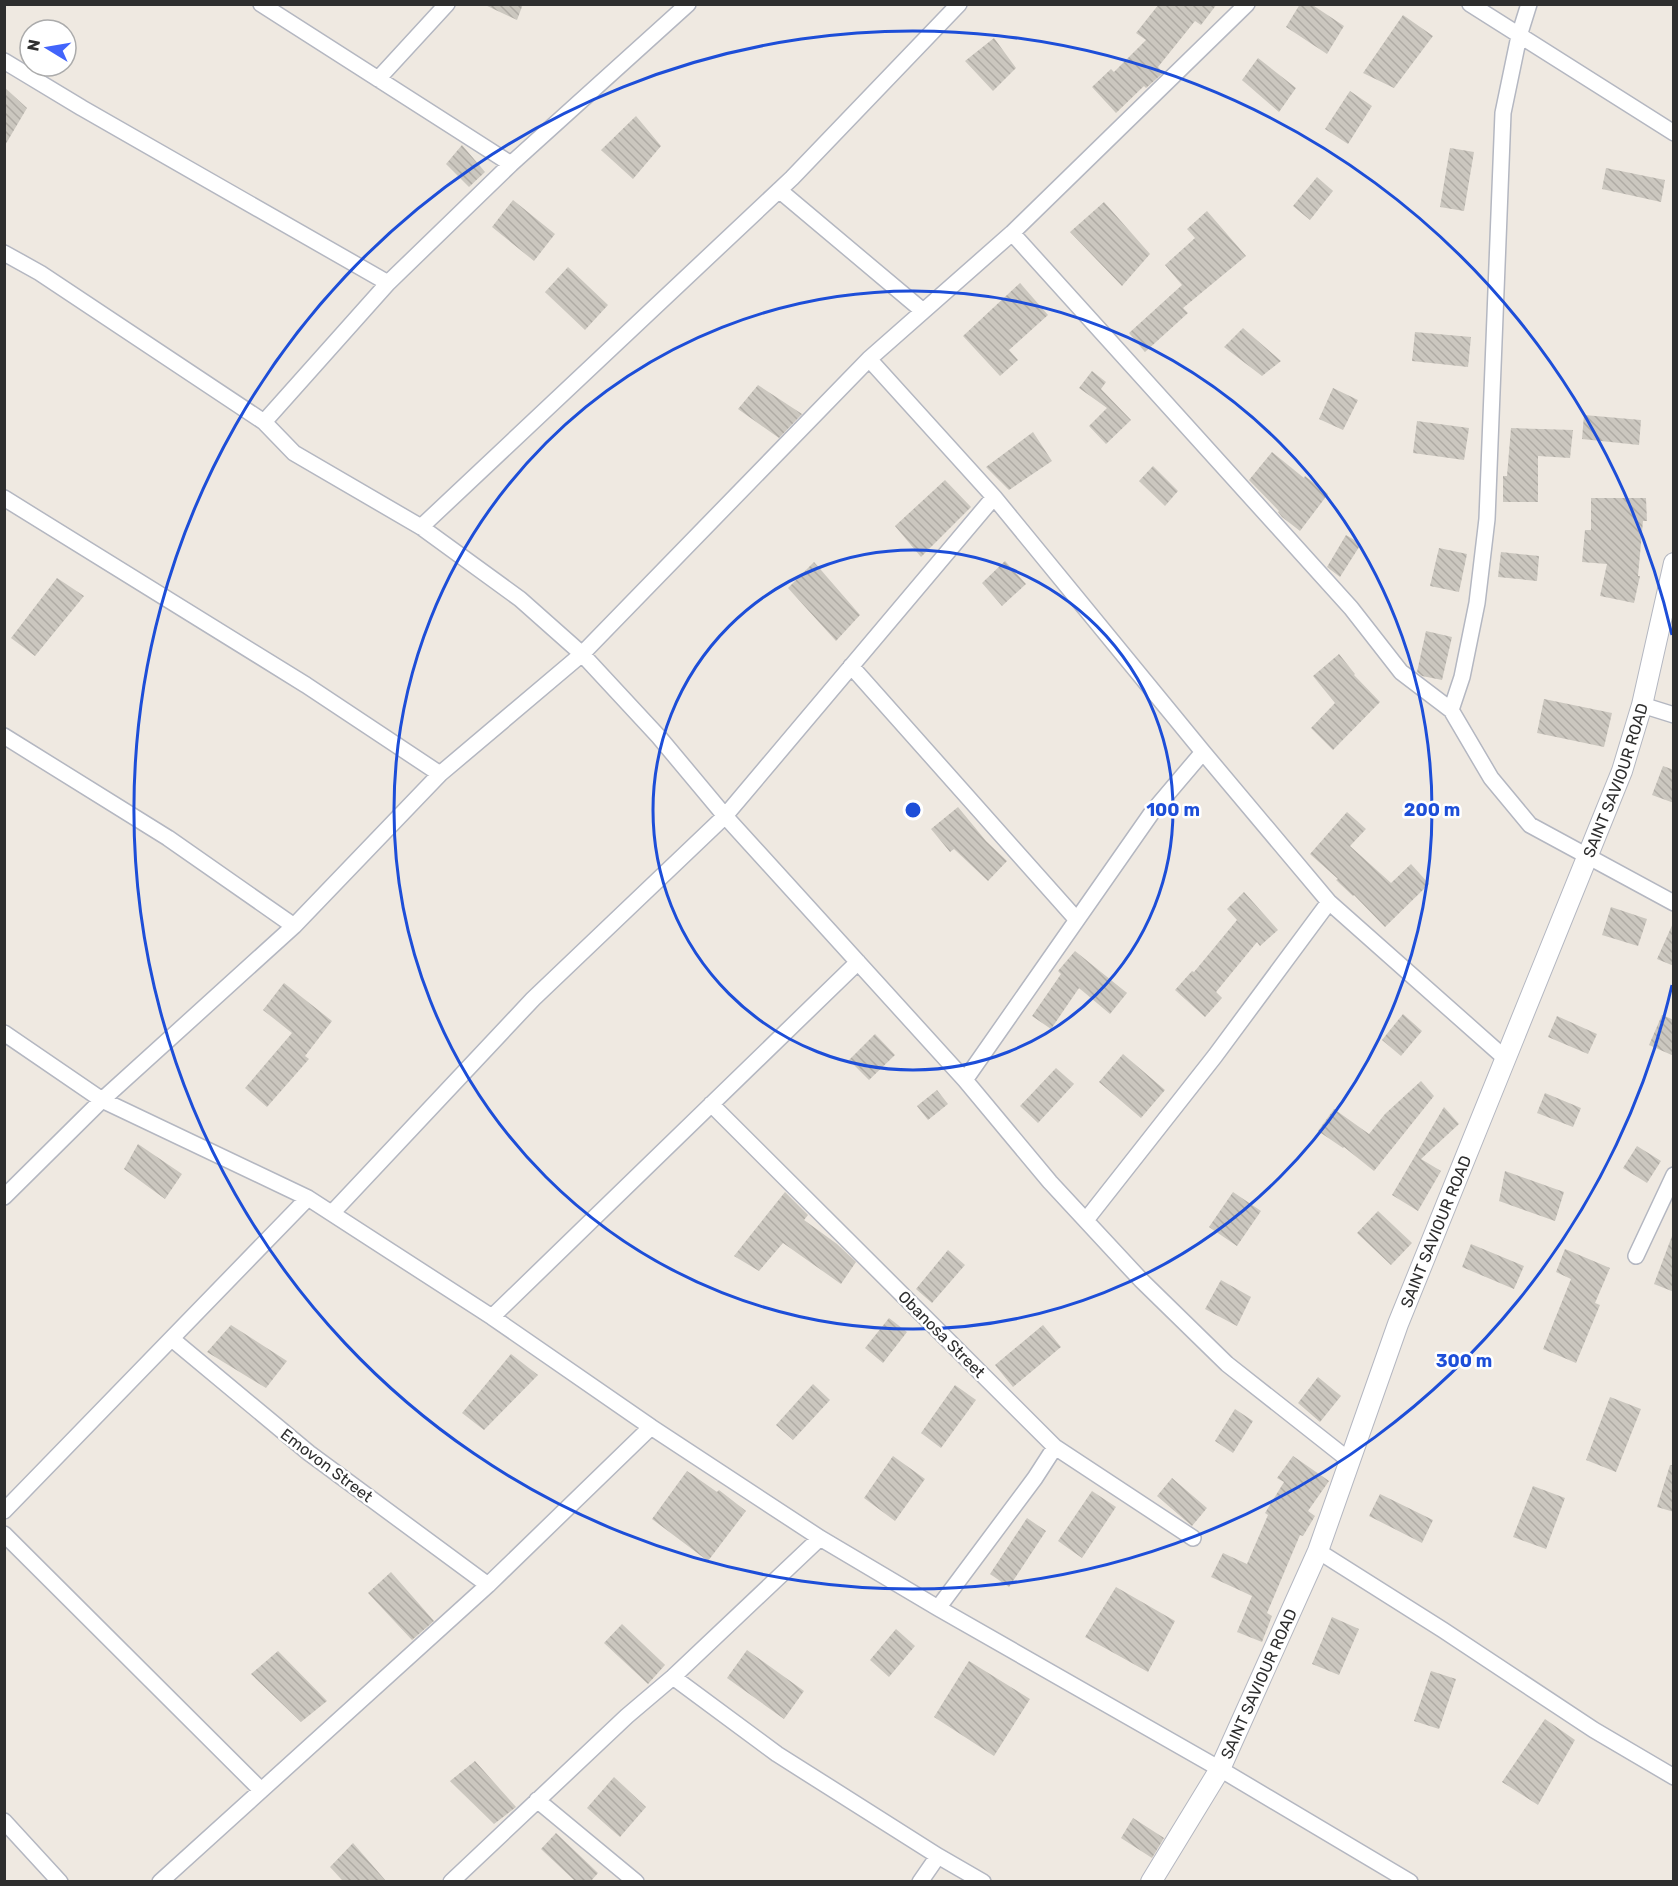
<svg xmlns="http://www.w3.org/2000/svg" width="1678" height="1886" font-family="Rubik,sans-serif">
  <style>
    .building { fill: url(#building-back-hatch) }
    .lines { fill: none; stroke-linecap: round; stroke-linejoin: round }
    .minor-casing { stroke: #b4b7c1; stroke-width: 18 }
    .tertiary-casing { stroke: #b4b7c1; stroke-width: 22 }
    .minor { stroke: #fff; stroke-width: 15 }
    .tertiary { stroke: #fff; stroke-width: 20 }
    .ring { fill: none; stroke: #1d4ed8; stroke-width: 3 }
    .labels { text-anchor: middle; stroke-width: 5; stroke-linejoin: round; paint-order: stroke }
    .street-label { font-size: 16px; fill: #2e2e2e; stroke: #fff }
    .centre { fill: #1d4ed8; stroke: #fff; stroke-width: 3 }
    .ring-label { font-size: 18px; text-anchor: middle; font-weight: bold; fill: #1d4ed8; stroke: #fff; stroke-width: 5; stroke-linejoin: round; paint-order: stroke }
  </style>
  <defs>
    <pattern id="building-back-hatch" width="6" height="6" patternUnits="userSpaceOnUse" patternTransform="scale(1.5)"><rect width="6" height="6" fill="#cbc7bf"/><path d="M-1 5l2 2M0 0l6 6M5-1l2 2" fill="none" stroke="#afaba4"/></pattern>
  </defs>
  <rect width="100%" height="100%" fill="#efe9e1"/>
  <path class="building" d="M483 4H523L517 20Z
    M1159 4H1217L1201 25 1195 21 1158 67 1163 73 1146 88 1144 86 1116 113 1092 87 1111 69 1114 72 1146 40 1136 33Z
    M1300 4H1311L1344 26 1327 54 1286 27Z
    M1403 15 1433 36 1394 88 1363 73Z
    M994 38 1016 68 993 91 965 61Z
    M1258 58 1296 88 1279 112 1242 80Z
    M4 87 27 108 4 147Z
    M1350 91 1372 106 1348 144 1325 129Z
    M636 116 661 146 633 179 601 150Z
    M462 145 485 172 469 187 446 164Z
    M1450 148 1474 152 1464 211 1440 207Z
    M1606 168 1665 180 1661 202 1602 189Z
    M1317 177 1333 191 1310 220 1293 206Z
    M513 200 555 234 534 261 492 227Z
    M1104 202 1150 254 1122 286 1070 232Z
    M1207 211 1246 256 1183 308 1188 313 1145 352 1129 333 1182 285 1165 265 1195 238 1187 229Z
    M568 267 608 305 585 330 545 292Z
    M1020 283 1048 315 1009 350 1018 360 1000 376 963 336Z
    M1243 328 1281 361 1262 376 1224 347Z
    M1415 332 1471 337 1468 367 1412 361Z
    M1092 371 1106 382 1101 389 1131 420 1106 444 1089 426 1107 408 1079 388Z
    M758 385 802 414 779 438 738 409Z
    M1333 388 1358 400 1343 430 1319 419Z
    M1584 415 1641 420 1639 445 1582 439Z
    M1417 421 1469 428 1464 460 1413 453Z
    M1511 428 1573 430 1570 458 1538 456V502H1503V476H1507Z
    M1033 432 1052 461 1009 490 986 467Z
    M1272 452 1304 478 1305 476 1328 494 1300 531 1282 517 1278 512 1279 511 1249 480Z
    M1153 466 1178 491 1165 506 1139 481Z
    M945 480 971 507 921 557 895 526Z
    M1591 498H1646L1647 521H1643L1638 576H1640L1634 603 1600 596 1607 564 1582 562 1585 530H1591Z
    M1346 535 1361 544 1340 577 1327 567Z
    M1439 548 1467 554 1459 592 1430 586Z
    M1501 552 1539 556 1537 581 1498 577Z
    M1005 561 1026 584 1002 606 982 583Z
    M814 562 860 615 836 641 788 588Z
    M57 578 84 596 35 656 11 638Z
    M1426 631 1452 637 1442 680 1422 676 1417 672Z
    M1339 654 1355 674 1354 675 1380 702 1333 750 1311 728 1335 703 1313 676Z
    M1544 699 1612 713 1604 747 1537 733Z
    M1663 766 1674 770V803L1652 795Z
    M958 807 986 841 1007 861 988 881 954 849 950 852 931 829Z
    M1347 812 1366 829 1350 846 1391 883 1411 864 1429 884 1385 927 1354 895 1353 896 1336 880 1338 879 1310 854Z
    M1244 892 1278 930 1260 946 1257 942 1216 992 1222 998 1205 1017 1175 990 1192 971 1194 972 1237 920 1227 909Z
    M1611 907 1647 919 1638 946 1602 935Z
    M1674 921V966L1657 959Z
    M1075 951 1127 993 1110 1014 1079 988 1051 1029 1032 1016 1061 974 1058 971Z
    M284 983 332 1021 305 1056 309 1059 267 1107 245 1088 292 1033 263 1010Z
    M1403 1014 1422 1031 1401 1056 1382 1040Z
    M1662 1015 1674 1020V1056L1649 1045Z
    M1557 1016 1597 1034 1588 1054 1548 1037Z
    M875 1034 895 1055 869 1080 849 1060Z
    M1123 1054 1165 1090 1141 1118 1099 1082Z
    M1056 1068 1074 1084 1038 1123 1020 1106Z
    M1421 1081 1434 1096 1374 1171 1344 1147 1343 1148 1318 1131 1334 1109 1369 1134 1385 1114Z
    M937 1090 948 1104 928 1120 917 1106Z
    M1545 1093 1581 1108 1573 1127 1537 1113Z
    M1444 1107 1459 1124 1421 1159 1441 1171 1418 1211 1392 1195Z
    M138 1144 182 1174 165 1199 124 1169Z
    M1637 1146 1661 1161 1647 1183 1623 1168Z
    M1505 1171 1564 1192 1555 1221 1499 1201Z
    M785 1192 808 1215 804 1220 837 1244 856 1262 841 1284 783 1243 759 1271 734 1256Z
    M1233 1192 1261 1211 1237 1246 1209 1227Z
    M1378 1211 1412 1243 1391 1265 1357 1233Z
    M1672 1236H1674V1292L1654 1284Z
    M1471 1244 1524 1266 1514 1289 1462 1267Z
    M1565 1249 1610 1268 1595 1303 1600 1305 1576 1363 1543 1349 1571 1279 1556 1272Z
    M948 1250 965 1265 932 1303 916 1289Z
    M1221 1280 1251 1297 1237 1326 1205 1309Z
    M889 1318 907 1332 883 1363 865 1348Z
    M231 1325 287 1361 266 1388 207 1352Z
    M1043 1325 1061 1347 1013 1387 995 1365Z
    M511 1354 538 1375 484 1430 462 1413Z
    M1318 1377 1341 1396 1320 1422 1298 1403Z
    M813 1384 830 1400 793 1440 776 1425Z
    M955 1385 976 1400 941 1448 921 1433Z
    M1610 1397 1641 1409 1616 1472 1586 1460Z
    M1235 1409 1253 1421 1233 1453 1215 1441Z
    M893 1456 925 1479 895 1521 864 1498Z
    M1293 1456 1329 1481 1308 1511 1315 1516 1303 1536 1300 1535 1267 1613 1272 1616 1262 1642 1237 1632 1252 1596 1211 1577 1223 1553 1247 1564 1268 1515 1265 1513 1284 1482 1277 1478Z
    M1670 1465H1674V1512L1657 1507Z
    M687 1471 717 1492 719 1490 746 1511 708 1561 652 1519Z
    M1172 1478 1207 1508 1192 1526 1157 1496Z
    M1533 1486 1565 1498 1546 1549 1513 1537Z
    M1092 1491 1116 1507 1082 1558 1058 1541Z
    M1380 1494 1433 1520 1422 1543 1369 1516Z
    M1027 1518 1046 1531 1009 1587 990 1574Z
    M391 1572 434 1621 412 1640 368 1593Z
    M1116 1587 1175 1621 1148 1672 1085 1637Z
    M1332 1617 1359 1629 1339 1675 1312 1664Z
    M622 1624 665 1665 648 1684 604 1643Z
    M896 1629 915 1646 889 1677 870 1660Z
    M747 1650 804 1691 784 1719 727 1678Z
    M278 1651 327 1701 301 1722 251 1674Z
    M969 1661 1030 1699 994 1756 934 1717Z
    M1431 1671 1456 1679 1439 1729 1414 1721Z
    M1545 1719 1575 1740 1538 1805 1502 1782Z
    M475 1761 516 1807 494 1824 450 1781Z
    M614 1777 646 1807 620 1837 587 1808Z
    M1133 1818 1164 1838 1152 1858 1121 1838Z
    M556 1833 598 1873 591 1881H575L541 1849Z
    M353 1843 386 1881H343L330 1867Z"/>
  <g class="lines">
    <g class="minor-casing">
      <path id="minor" d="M261 4 511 164
        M1470 4 1674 133
        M1529 4 1519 36 1503 113 1487 519 1477 603 1462 677 1451 710 1491 778 1530 825 1674 903
        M4 61 82 108 388 283
        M378 79 447 4
        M779 190 923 311
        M1012 233 1351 608 1401 672 1451 710
        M4 253 40 273 264 422 294 453 421 527 520 599 582 654 659 737 725 816 965 1080 1050 1182 1141 1280 1227 1364 1350 1461
        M869 359 994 497 1203 752 1329 902 1506 1059
        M264 422 388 283 511 164 688 4
        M4 498 306 685 440 774
        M421 527 792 178 959 4
        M851 666 1077 920
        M1642 705 1674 715
        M4 736 168 838 294 926
        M4 1033 102 1100 308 1198 492 1317 651 1427 820 1538 938 1608 1220 1769 1410 1882
        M965 1080 1153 811 1203 752
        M711 1104 1055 1447 1193 1538
        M4 1197 102 1100 294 926 440 774 582 654 869 359 1012 233 1247 4
        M332 1213 533 999 725 816 994 497
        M1086 1220 1215 1056 1329 902
        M1636 1256 1674 1175
        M492 1317 858 962
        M172 1339 309 1453 488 1585
        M4 1511 308 1198
        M4 1534 261 1790
        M1318 1551 1443 1630 1594 1730 1674 1777
        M938 1608 1035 1478 1055 1447
        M673 1677 777 1754 938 1856 983 1882
        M537 1800 636 1882
        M4 1821 60 1882
        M160 1882 488 1585 651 1427
        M451 1882 627 1716 673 1677 820 1538
        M920 1882 938 1856"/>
    </g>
    <g class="tertiary-casing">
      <g id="tertiary">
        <path id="s1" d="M1151 1882 1220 1769 1318 1551 1398 1324 1622 771 1642 705 1674 563"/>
      </g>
    </g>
    <use href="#minor" class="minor"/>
    <use href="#tertiary" class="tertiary"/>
  </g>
  <g class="ring">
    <circle cx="913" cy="810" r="260"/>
    <circle cx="913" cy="810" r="519"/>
    <path d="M1672 985A779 779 0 1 1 1672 635"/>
  </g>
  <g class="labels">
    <g class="street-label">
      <text dy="6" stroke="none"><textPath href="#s1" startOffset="1198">SAINT SAVIOUR ROAD</textPath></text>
      <text dy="6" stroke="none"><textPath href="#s1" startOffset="712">SAINT SAVIOUR ROAD</textPath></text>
      <text transform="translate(942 1334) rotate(45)" y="6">Obanosa Street</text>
      <text transform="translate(327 1465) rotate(37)" y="6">Emovon Street</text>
      <text dy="6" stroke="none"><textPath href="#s1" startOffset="226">SAINT SAVIOUR ROAD</textPath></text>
    </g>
  </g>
  <circle cx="913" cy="810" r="9" class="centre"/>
  <g class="ring-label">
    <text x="1173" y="816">100 m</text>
    <text x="1432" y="816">200 m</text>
    <text x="1464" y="1367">300 m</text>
  </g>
  <rect width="1678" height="1886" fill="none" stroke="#2e2e2e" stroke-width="12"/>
  <g transform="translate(48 48) rotate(281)"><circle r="28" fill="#ffffff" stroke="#ababab" stroke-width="1.5"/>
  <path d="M0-4.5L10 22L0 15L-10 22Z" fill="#4264fb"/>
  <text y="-9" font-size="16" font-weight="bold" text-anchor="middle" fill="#2e2e2e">N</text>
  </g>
</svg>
